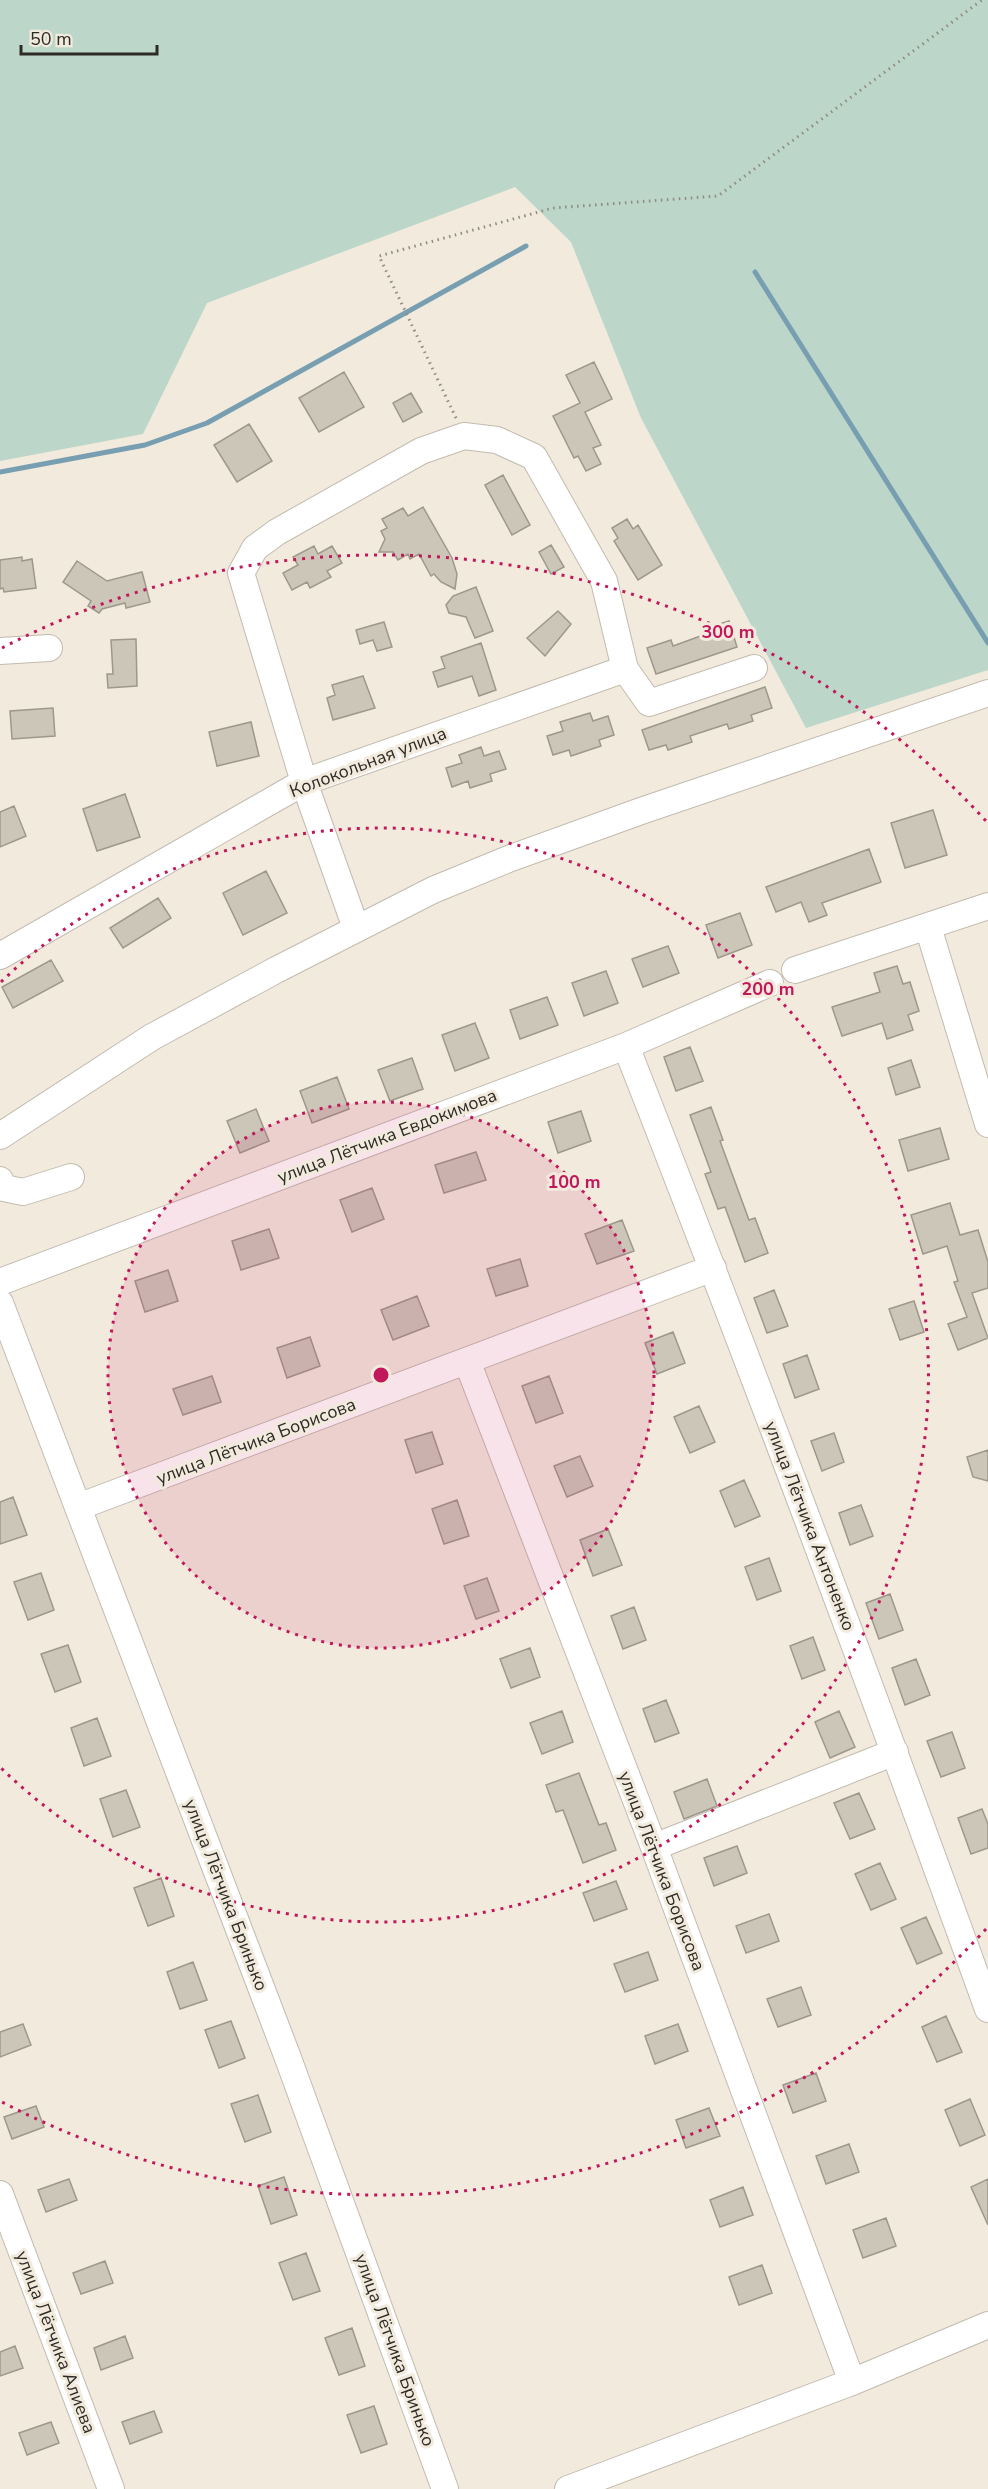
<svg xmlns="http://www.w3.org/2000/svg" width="988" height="2489" font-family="'Nunito Sans',sans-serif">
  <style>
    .green { fill: #bcd6c9 }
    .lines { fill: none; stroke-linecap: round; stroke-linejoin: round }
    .stream { stroke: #779eb1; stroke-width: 5 }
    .building { fill: #ccc6b9; stroke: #9e988c; stroke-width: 1.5 }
    .minor-casing { stroke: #c2bbaf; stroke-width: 28 }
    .path { stroke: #908c83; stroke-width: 3; stroke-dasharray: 1.5 4.5; stroke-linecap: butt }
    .minor { stroke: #fff; stroke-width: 26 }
    .ring { fill: none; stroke: #c2185b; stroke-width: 3; stroke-dasharray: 3 6 }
    .labels { text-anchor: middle; stroke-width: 6; stroke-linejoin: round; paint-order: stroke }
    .street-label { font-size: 18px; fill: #2d2b26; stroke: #f1eadd }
    .centre { fill: #c2185b; stroke: #f1eadd; stroke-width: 3 }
    .ring-label { font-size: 18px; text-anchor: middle; font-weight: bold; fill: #c2185b; stroke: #f1eadd; stroke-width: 6; stroke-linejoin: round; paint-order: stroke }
  </style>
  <rect width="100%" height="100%" fill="#f1eadd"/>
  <path class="green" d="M0 0H988V670L806 728 641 418 571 242 515 187 207 303 143 434 0 461Z"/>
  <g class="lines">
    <path class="stream" d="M755 272 988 643
      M0 472 145 445 207 423 526 246"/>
  </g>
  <path class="building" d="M594 362 612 399 585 412 601 445 593 448 601 464 586 471 578 456 574 458 553 416 580 403 566 375Z
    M344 372 364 407 319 432 299 398Z
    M411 393 422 412 403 422 393 403Z
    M249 424 272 461 237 482 214 445Z
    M503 475 530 525 512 535 485 485Z
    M423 507 452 558 457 574 455 589 441 582 434 574 431 576 419 554 410 559 408 554 398 560 393 552H379L385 539 381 531 387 528 382 519 403 508 408 516Z
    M627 519 633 529 638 525 662 565 638 580 614 541 618 538 612 528Z
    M551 545 564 567 551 574 539 552Z
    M314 546 318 554 332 546 342 563 327 571 331 577 310 588 307 582 292 590 283 573 298 565 293 557Z
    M22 557V561L32 559 36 588 4 592 3 588 0 589V560Z
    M77 561 107 581 142 572 150 602 126 608 125 603 102 609 99 613 88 606 91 601 63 582Z
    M476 587 493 631 475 638 466 617 449 613 446 605 453 596Z
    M558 611 571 624 545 656 527 638Z
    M729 621 737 647 656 674 647 648 671 640 673 646 706 634 704 629Z
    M384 622 392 647 377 651 373 640 360 644 356 630Z
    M136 639 137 686 108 688 107 674H113L111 640Z
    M481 643 496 690 479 696 472 676 438 687 433 672 445 668 441 657Z
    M363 676 375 708 333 720 327 698 335 695 332 685Z
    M765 687 772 708 751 715 753 721 729 729 727 724 690 736 692 742 668 750 666 745 649 750 642 730Z
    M53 708 55 736 12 739 10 711Z
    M590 713 593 721 608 716 614 735 599 740 601 746 571 756 569 750 553 755 547 736 563 731 560 722Z
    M251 722 259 756 217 766 209 732Z
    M481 747 484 756 499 751 506 769 490 774 492 781 470 788 468 781 452 787 446 768 462 763 459 755Z
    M125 794 140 837 97 851 83 809Z
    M14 806 26 836 0 847V812Z
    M933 810 947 855 905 868 891 823Z
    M869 849 881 882 822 903 827 915 809 922 801 902 776 912 766 887Z
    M266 871 287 913 243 935 223 893Z
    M158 898 171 918 123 948 110 928Z
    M740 913 752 945 718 958 706 925Z
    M668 946 679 973 643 987 632 959Z
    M51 960 63 981 13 1008 2 987Z
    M897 966 903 984 910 982 919 1011 908 1015 913 1030 887 1039 882 1023 842 1036 832 1007 880 992 874 973Z
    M606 971 618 1003 584 1016 572 983Z
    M547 997 558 1025 520 1039 510 1010Z
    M475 1023 489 1058 455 1071 442 1035Z
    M690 1047 703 1081 676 1091 664 1057Z
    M412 1058 423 1089 390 1101 378 1070Z
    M911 1060 920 1087 896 1095 888 1068Z
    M337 1077 349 1109 312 1123 300 1091Z
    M711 1107 723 1140 720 1141 749 1220 755 1218 768 1253 745 1262 725 1207 718 1209 705 1174 711 1172 690 1115Z
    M256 1109 269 1141 240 1153 227 1121Z
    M581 1111 591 1141 558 1153 548 1122Z
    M940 1128 949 1159 908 1171 899 1140Z
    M476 1152 486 1180 444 1193 435 1165Z
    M372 1188 384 1219 352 1232 340 1200Z
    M950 1203 960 1235 978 1230 988 1262V1288L972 1293 988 1338 958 1350 948 1324 967 1317 954 1282 958 1281 947 1246 923 1254 911 1215Z
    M622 1220 634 1251 597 1264 585 1234Z
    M269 1229 279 1258 241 1270 232 1241Z
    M520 1259 528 1286 496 1296 487 1269Z
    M168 1270 178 1301 145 1312 135 1281Z
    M774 1290 788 1326 767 1333 754 1298Z
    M417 1296 429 1326 393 1340 381 1310Z
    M914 1301 924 1332 900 1340 889 1309Z
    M673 1332 685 1363 657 1374 645 1343Z
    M310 1337 320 1366 287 1378 277 1348Z
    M807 1355 819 1389 795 1398 783 1364Z
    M212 1376 221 1402 183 1415 173 1389Z
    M549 1376 563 1413 536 1423 522 1386Z
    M699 1406 715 1442 690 1453 674 1417Z
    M432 1432 443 1464 416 1473 405 1440Z
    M834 1433 844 1462 822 1471 811 1441Z
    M988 1450V1481L973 1477 967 1457Z
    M580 1456 593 1486 567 1497 554 1466Z
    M744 1480 760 1516 735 1527 720 1491Z
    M13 1497 27 1535 0 1544V1502Z
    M457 1500 469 1536 444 1544 432 1509Z
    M861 1505 873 1536 850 1545 839 1513Z
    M608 1529 622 1565 593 1576 580 1540Z
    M769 1558 781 1591 757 1600 745 1567Z
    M41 1573 54 1610 28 1620 14 1582Z
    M487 1578 499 1611 476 1619 464 1586Z
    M890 1594 903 1630 879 1639 866 1603Z
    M634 1607 646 1640 623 1649 611 1616Z
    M813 1637 825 1670 802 1679 790 1646Z
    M68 1645 81 1682 55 1692 41 1654Z
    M530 1648 540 1677 511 1688 500 1659Z
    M916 1659 930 1695 905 1705 892 1668Z
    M666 1700 679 1733 655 1742 643 1709Z
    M562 1711 573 1742 542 1754 530 1723Z
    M839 1711 855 1747 830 1758 815 1722Z
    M97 1718 111 1756 84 1766 71 1728Z
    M952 1732 965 1768 941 1777 927 1741Z
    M579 1773 599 1825 606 1823 616 1850 583 1863 563 1810 556 1812 546 1785Z
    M707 1779 717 1806 684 1819 674 1792Z
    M126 1790 140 1827 113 1837 100 1799Z
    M859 1793 875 1829 850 1839 834 1803Z
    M982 1809 988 1824V1848L971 1854 958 1818Z
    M737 1846 747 1873 714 1886 704 1858Z
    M880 1863 896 1899 871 1910 855 1874Z
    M161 1878 174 1916 148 1926 134 1888Z
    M616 1881 627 1909 594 1921 583 1893Z
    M769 1914 779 1941 746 1953 736 1926Z
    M926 1917 942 1953 917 1964 901 1928Z
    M648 1952 658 1980 625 1992 614 1964Z
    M193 1962 207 2000 180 2009 167 1972Z
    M801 1987 811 2015 778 2027 767 1999Z
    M946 2016 962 2052 937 2062 922 2027Z
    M231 2021 245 2058 219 2068 205 2030Z
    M23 2024 31 2045 0 2057V2032Z
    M678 2024 688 2051 655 2064 645 2036Z
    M816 2073 826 2101 793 2113 783 2085Z
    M258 2095 271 2132 245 2142 231 2104Z
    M970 2099 985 2135 960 2146 945 2110Z
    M36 2106 44 2127 12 2139 4 2117Z
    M709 2108 720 2136 686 2148 676 2120Z
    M849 2144 859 2172 826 2184 816 2156Z
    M284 2177 297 2215 271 2224 258 2186Z
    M69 2179 77 2200 46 2212 38 2190Z
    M988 2179V2225L971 2187Z
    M743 2187 753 2215 720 2227 710 2200Z
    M886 2218 896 2246 863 2258 853 2230Z
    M306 2253 320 2291 293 2300 279 2263Z
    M105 2261 113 2283 81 2294 73 2273Z
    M762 2265 772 2293 739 2305 729 2277Z
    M352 2328 365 2366 339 2375 325 2338Z
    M125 2336 133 2358 101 2370 94 2348Z
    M15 2346 23 2368 0 2376V2352Z
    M374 2406 387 2444 361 2453 347 2415Z
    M154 2411 162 2432 130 2444 122 2422Z
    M51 2422 59 2443 27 2455 19 2433Z"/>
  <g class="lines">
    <g class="minor-casing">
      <path id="minor" d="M0 651 49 648
        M928 927 988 1124
        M356 928 304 782 241 573 255 548 277 532 421 451 464 436 497 440 534 457 604 581 625 669 649 703 754 668
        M0 956 304 782 625 669
        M795 970 988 906
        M626 1046C751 1365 871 1686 988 2009
        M0 1136 152 1037 276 970 433 890 511 858 641 811 988 693
        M0 1180 4 1188 23 1192 71 1177
        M0 1282 626 1046 770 983
        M0 1303 288 2058 445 2489
        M467 1361 654 1847 852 2382
        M78 1507 713 1268
        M654 1847 895 1752
        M0 2194 111 2489
        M568 2489 852 2382 988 2325"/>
    </g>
    <path class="path" d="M456 418 379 256 553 208 718 196 982 0"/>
    <use href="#minor" class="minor"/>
  </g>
  <circle cx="381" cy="1375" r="273" fill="#c2185b" fill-opacity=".12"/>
  <g class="ring">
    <circle cx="381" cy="1375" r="273"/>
    <path d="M1 982A547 547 0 1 1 1 1768"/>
    <path d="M986 1929A820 820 0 0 1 2 2102M2 648A820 820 0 0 1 986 821"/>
  </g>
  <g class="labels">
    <g class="street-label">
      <text transform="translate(368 762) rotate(-21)" y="6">Колокольная улица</text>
      <text transform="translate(387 1136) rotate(-21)" y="6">улица Лётчика Евдокимова</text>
      <text transform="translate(256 1441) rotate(-21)" y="6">улица Лётчика Борисова</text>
      <text transform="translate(810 1526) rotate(69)" y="6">улица Лётчика Антоненко</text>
      <text transform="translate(662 1871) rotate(69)" y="6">улица Лётчика Борисова</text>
      <text transform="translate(226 1895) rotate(69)" y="6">улица Лётчика Бринько</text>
      <text transform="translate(56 2342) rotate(69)" y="6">улица Лётчика Алиева</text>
      <text transform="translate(395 2350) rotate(70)" y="6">улица Лётчика Бринько</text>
    </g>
  </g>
  <circle cx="381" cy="1375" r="9" class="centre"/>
  <g class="ring-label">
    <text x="728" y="638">300 m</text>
    <text x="768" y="995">200 m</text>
    <text x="574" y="1188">100 m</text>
  </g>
  <path d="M21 45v9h136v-9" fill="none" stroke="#2d2b26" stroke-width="3"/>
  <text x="30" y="45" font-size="18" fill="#2d2b26" stroke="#f1eadd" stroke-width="4.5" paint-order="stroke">50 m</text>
</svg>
